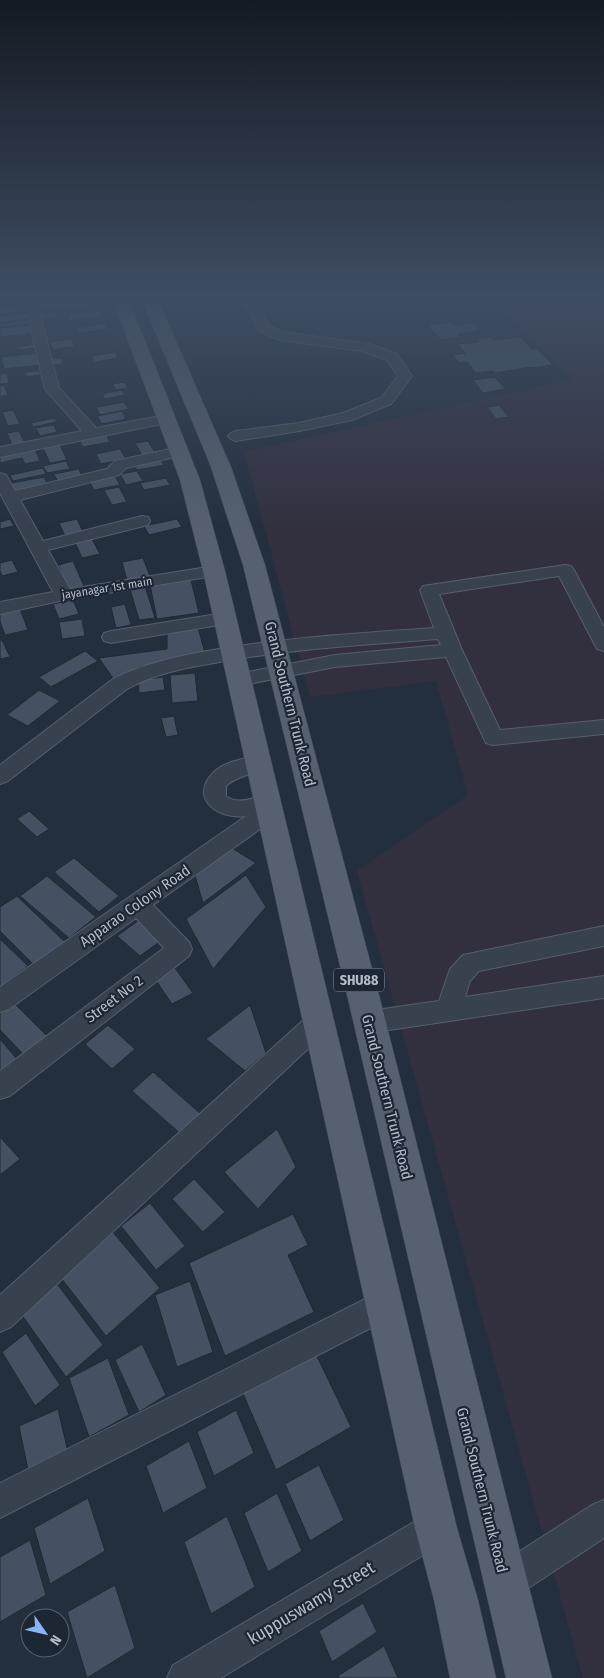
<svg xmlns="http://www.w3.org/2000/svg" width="604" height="1678" font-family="'Fira Sans Condensed',sans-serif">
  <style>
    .medical { fill: #32303f }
    .building { fill: #455162; stroke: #1f2835 }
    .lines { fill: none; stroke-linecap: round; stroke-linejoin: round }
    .minor-casing { stroke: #565f6c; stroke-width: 2 }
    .major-casing { stroke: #414a57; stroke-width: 1 }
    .minor { fill: #38414e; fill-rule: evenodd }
    .major { fill: #56606e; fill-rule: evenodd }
    .labels { text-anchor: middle; stroke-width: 4.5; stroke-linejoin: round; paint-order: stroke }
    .far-street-label { font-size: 12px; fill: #b4bcc9; stroke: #1d2633 }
    .shield { fill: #1d2633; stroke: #878f9c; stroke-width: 1 }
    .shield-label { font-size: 14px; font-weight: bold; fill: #b4bcc9 }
    .street-label { font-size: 15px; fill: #b4bcc9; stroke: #1d2633 }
    .near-street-label { font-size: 18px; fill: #b4bcc9; stroke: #1d2633 }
  </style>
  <rect width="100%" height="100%" fill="#242f3e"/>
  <path class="medical" d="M483 295H604V1678H583L357 871 468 795 436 681 310 697 244 452 573 379Z"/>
  <path class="building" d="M62 295H93L96 304 35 311 31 299Z
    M309 295H378L379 298 339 301 341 303 328 305 325 302 315 303Z
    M20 296 21 300 0 302V298Z
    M23 304 25 312 1 314 0 307Z
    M100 309 103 316 70 321 67 314Z
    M30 312 32 318 0 323V316Z
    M56 312 58 317 41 319 39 314Z
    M32 319 33 323 0 327V324Z
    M450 322 454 326 472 323 480 330 458 334 461 337 441 340 427 325Z
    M105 323 108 329 80 333 77 328Z
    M32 325 34 333 0 337V328Z
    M491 337 493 340 521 337 532 349 536 348 553 365 532 368 531 367 495 373 493 371 476 373 467 362 459 363 453 355 465 353 458 344 479 342 477 339Z
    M71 339 75 346 53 350 50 342Z
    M36 344 37 348 17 350 16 347Z
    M115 352 118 358 94 362 92 356Z
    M38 353 41 365 4 369 1 357Z
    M62 358 63 364 52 365 51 359Z
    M40 371 41 375 26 377 25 372Z
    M7 373 9 383 0 384V374Z
    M495 377 505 389 483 393 473 380Z
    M124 382 128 388 116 390 113 384Z
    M4 385 8 395 0 397V386Z
    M122 390 125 395 105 399 102 394Z
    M124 402 129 409 100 415 96 407Z
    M499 405 509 417 496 419 487 407Z
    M13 410 20 424 8 426 2 412Z
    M122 411 126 419 102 424 97 416Z
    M54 418 57 422 33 427 31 423Z
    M54 425 57 432 40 436 36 428Z
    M19 431 25 443 12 445 7 433Z
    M105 433 110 442 83 447 78 438Z
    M148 441 156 454 143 457 135 443Z
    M59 443 67 460 50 463 42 446Z
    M35 449 40 461 25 464 22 458 0 463V456Z
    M120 449 126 459 101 464 96 454Z
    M160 459 164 465 137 470 134 464Z
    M66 461 70 469 47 473 43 466Z
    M43 468 46 474 13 481 10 475Z
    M79 469 82 476 58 482 54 474Z
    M137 471 143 481 126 485 120 474Z
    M115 476 120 485 94 490 89 481Z
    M44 477 49 487 15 494 11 483Z
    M166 478 170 485 144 490 140 483Z
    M119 487 127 502 112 505 104 490Z
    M10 519 14 526 0 529V522Z
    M77 519 84 534 66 538 59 523Z
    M177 519 182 527 149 535 144 526Z
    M92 539 100 554 82 558 75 542Z
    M143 558 150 576 127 580 122 562Z
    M12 560 18 572 2 576 0 571V563Z
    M73 561 84 586 69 590 58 565Z
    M191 580 199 613 157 619 150 585Z
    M145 586 155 618 139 620 130 589Z
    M73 600 79 614 59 619 53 604Z
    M125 604 131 625 116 628 111 607Z
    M19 606 28 630 5 635 0 622V611Z
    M82 619 85 636 62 639 59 622Z
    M197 624 205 653 139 667 115 681 99 658 167 649V628Z
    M0 640H2L10 657 0 659Z
    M85 651 98 661 51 687 39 677Z
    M195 673 198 701 172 703 170 675Z
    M163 677 165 690 139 693 138 680Z
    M39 690 60 701 28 726 7 715Z
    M174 716 178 735 166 737 161 718Z
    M29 811 49 829 37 837 17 819Z
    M227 845 256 863 203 903 194 872Z
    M74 858 119 896 99 912 54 872Z
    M246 875 266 907 213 969 186 919Z
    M47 876 96 917 69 938 20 896Z
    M17 896 66 943 35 966 0 931V907Z
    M139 920 162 940 140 956 117 936Z
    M0 939 28 966 0 987Z
    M175 968 193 993 172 1004 155 979Z
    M11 1000 49 1038 25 1056 0 1030V1008Z
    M250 1005 266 1053 245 1071 206 1039Z
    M108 1025 135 1049 112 1069 85 1044Z
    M0 1039 21 1064 0 1078Z
    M153 1072 202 1115 182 1135 132 1091Z
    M277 1129 296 1167 258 1209 224 1172Z
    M0 1137 20 1159 0 1175Z
    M194 1179 225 1212 203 1232 172 1199Z
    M150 1203 185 1246 156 1270 121 1226Z
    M293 1214 308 1245 288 1255 314 1312 225 1356 189 1263Z
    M111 1230 160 1288 106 1336 58 1274Z
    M55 1281 103 1345 66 1377 19 1311Z
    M190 1281 213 1352 177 1367 155 1295Z
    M26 1333 60 1385 35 1406 2 1352Z
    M142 1344 166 1395 139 1412 115 1360Z
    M314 1350 351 1427 276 1470 241 1389Z
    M108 1358 129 1415 89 1437 69 1378Z
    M58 1409 69 1456 29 1475 19 1426Z
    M236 1410 254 1453 214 1476 197 1432Z
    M189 1441 207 1488 163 1513 146 1466Z
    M319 1465 344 1520 310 1541 285 1484Z
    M277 1493 302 1551 268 1572 244 1513Z
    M88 1498 105 1551 50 1584 34 1528Z
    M227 1516 255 1587 211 1614 184 1542Z
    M30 1540 46 1595 0 1622V1557Z
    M115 1585 135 1648 87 1678 67 1612Z
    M363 1603 377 1632 332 1662 319 1631Z
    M384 1646 398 1678H339L338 1676Z"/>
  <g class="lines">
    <g class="minor-casing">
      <path id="minor" d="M23 295H35L59 388 96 428 166 415 171 416 173 419 171 422 0 457V447L82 431 45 389Z
        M241 295H253L269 326 283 332 369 344 397 354 412 376 391 404 352 420 299 431 236 441 231 439 228 436 231 433 236 431 299 423 343 413 381 398 398 376 387 360 362 351 280 340 259 331Z
        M179 447 184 449 187 452 184 455 126 468 119 475 20 500 43 541 142 516 148 517 150 521 148 525 48 550 70 589 214 566 220 567 223 571 220 575 64 600 0 614V602L53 592 0 493V473L6 475 15 491 107 469 115 461Z
        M565 565 571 566 574 570 604 627V651L597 649 595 645 559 576 439 594 462 650 500 730 604 720V734L493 745 486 743 446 657 335 667 238 686 231 685 228 680 231 675 238 674 335 655 441 645 438 639C364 645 288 649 214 663 184 668 154 674 127 689L8 781 0 784V765L113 679C142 664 175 657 207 651 282 638 358 633 434 628L420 590 423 586Z
        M224 613 231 615 233 619 231 623 111 643 104 641 102 637 104 633 111 631Z
        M258 755 265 757 269 762C262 774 238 774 226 786V796C241 808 258 792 275 797L280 811 277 817 153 905 189 942 192 949 189 956 10 1096 0 1099V1071L164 948 136 918 9 1009 0 1012V987L246 816C220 820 189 800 212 774 222 762 244 759 258 755Z
        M604 926V946L479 971 470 981 465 997 604 976V998L369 1033 360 1030 356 1022 360 1014 369 1011 439 1001 450 969 463 955Z
        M319 1011 328 1014 332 1022 328 1030 11 1327 0 1332V1295L310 1014Z
        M385 1289 396 1293 400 1304 396 1315 0 1518V1483Z
        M604 1500V1538L518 1595 505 1600 492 1595 487 1582 492 1569 592 1505Z
        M436 1510 448 1516 454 1528 448 1540 221 1678H167L173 1665 424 1516Z"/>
    </g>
    <g class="major-casing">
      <path id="major" d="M111 295H127L200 480 225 571 457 1528 478 1600 496 1678H450L434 1600 415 1528 203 571 180 480Z
        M140 295H156L231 467 265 565 380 999 552 1678H506L348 999 243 565 211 467Z"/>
    </g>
    <use href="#minor" class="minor"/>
    <use href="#major" class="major"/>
  </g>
  <linearGradient id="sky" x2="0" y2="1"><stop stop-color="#141a22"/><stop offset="0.56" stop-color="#3f4d63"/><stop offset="1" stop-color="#3f4d63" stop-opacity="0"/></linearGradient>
  <rect width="604" height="530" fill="url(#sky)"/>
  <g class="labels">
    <g class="far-street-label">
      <text transform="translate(107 588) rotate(-9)" y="4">jayanagar 1st main</text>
    </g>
    <rect class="shield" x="334" y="968.5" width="50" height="23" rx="4"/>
    <g class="shield-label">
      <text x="359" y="985">SHU88</text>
    </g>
    <g class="street-label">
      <text transform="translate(290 704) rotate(76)" y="5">Grand Southern Trunk Road</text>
      <text transform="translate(135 906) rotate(-35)" y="5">Apparao Colony Road</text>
      <text transform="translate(114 999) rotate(-37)" y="5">Street No 2</text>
      <text transform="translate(387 1097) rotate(76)" y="5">Grand Southern Trunk Road</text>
      <text transform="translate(482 1490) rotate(76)" y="5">Grand Southern Trunk Road</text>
    </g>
    <g class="near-street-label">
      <text transform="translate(311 1603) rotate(-31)" y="6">kuppuswamy Street</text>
    </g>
  </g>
  <g transform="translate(45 1633) rotate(124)"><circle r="24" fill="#1d2633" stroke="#59626f"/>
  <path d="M0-4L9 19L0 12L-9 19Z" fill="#8ab4f8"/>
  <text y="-8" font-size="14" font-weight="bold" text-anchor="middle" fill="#b4bcc9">N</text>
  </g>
</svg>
